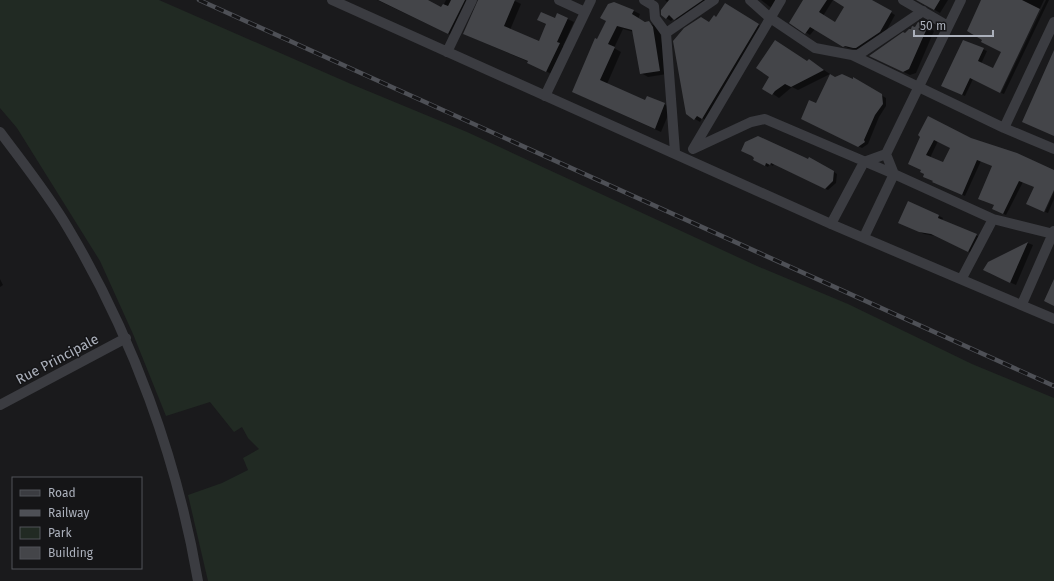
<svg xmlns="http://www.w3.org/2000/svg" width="1054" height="581" font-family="'Fira Sans',sans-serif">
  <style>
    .green { fill: #212a23 }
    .shadow { fill: #0007; fill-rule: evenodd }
    .building { fill: #444549; fill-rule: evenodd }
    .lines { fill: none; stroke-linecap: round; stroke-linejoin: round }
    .minor { stroke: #3b3c41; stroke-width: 10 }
    .rail-casing { stroke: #4e5056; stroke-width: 4.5 }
    .rail { stroke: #151517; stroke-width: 3; stroke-dasharray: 9; stroke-linecap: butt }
    .labels { text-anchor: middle; stroke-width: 3; stroke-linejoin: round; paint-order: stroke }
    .street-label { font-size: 14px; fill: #acb1bc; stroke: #151517 }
  </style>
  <rect width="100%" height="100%" fill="#1a1a1c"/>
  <path class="green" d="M0 0H159L351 84 467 132 757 266 848 304 972 364 1054 398V581H208L188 495 222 483 248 470 243 458 259 449 248 438 242 427 234 432 210 402 166 416 133 334 100 261 17 128 0 108Z"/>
  <path class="shadow" d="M377 0H425L442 8 446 0H473L455 37Z
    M479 0H513L521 4 510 30 539 42 547 25 538 20H555L557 14 574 22 563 46 566 47 553 75 529 62 464 34Z
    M665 0H711L680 22 674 18 671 21 666 18 668 3Z
    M761 0H780L774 10Z
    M805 0H833L823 16 836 23 845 7 834 0H871L895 15 884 35 861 50 848 48 815 29 810 35 790 22Z
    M918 0H948L940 13Z
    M982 0H1044L1000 92 973 79 965 96 945 87 964 41 987 51 981 64 994 70 1002 52Z
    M1046 0H1049L1004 94 1001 93Z
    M731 8 763 28 707 121 702 118 700 122 687 114 710 24Z
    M634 11 640 14 638 19 656 26 660 31 667 74 648 77 641 73 634 32 623 29 614 48 621 52 607 84 645 101 664 104 671 108 661 132 573 92 598 40Z
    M927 27 934 31 916 73 910 75 876 59 905 34 911 31Z
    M808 62 815 64 830 74 798 90 792 87 779 98 764 88Z
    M835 78 854 79 886 98V106L879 117 868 144 862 148 806 121Z
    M922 136 971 139 1054 171V187H1035L1023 182 1006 215 997 211 995 205 983 201 993 166 981 161 965 196 928 178ZM938 141 951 147 944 163 930 158Z
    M754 160 834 172 837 174 836 183 828 190 774 164 773 166 770 164 768 167Z
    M1054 192V199L1048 213 1045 212Z
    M908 202 939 216 943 218 942 220 980 237 972 253 935 236 924 234 903 224Z
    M1028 243 1033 245 1016 285 989 273 988 263Z
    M0 279 3 285 0 287Z"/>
  <path class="building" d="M378 0H428L441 7 443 4 448 6 451 0H465L448 34Z
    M478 0H515L504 26 539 41 546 24 537 20 541 12 555 18 557 13 568 18 557 42 560 43 546 72 527 63 528 61 463 34Z
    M669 0H703L674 20 669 15 666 19 661 15V10Z
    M803 0H827L819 12 835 22 844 7 833 0H872L892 11 880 32 856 48H853L845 46 843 47 810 27 805 34 789 23Z
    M916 0H940L934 10Z
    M981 0H1022L1040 9 1000 93 970 78 962 95 941 86 963 40 984 48 978 61 993 68 1001 52 981 42 982 40 967 31Z
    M614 2 634 10 632 14 645 22 649 21 653 27 660 71 640 74 632 30 617 26 608 44 615 47 600 80 645 100 647 96 665 103 655 129 572 92 595 38 597 39 606 21 600 18 608 4Z
    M725 3 759 24 702 119 697 116 694 120 686 114 673 41 684 28 701 17 709 22 714 15 716 17Z
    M918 22 928 26 909 69 903 72 869 56 903 32 905 33 909 29H911L912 26 915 27Z
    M775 40 807 61 809 59 824 70 791 87 785 84 775 91 772 95 762 89 769 77 756 68Z
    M1054 50V136L1022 122Z
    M830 74 835 77 842 74 853 79V77L882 94 883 104 875 115 864 140 865 142 858 147 801 119 809 100 816 103Z
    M928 116 971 138 1017 153 1054 170V190L1044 212 1026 204 1034 187 1019 181 1003 214 992 209 994 205 978 199 992 166 977 160 962 195 932 182 933 181 923 177 924 174 920 172 921 170 908 164 920 137 918 135ZM934 140 950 148 943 162 926 155Z
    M758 136 804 157 808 159 809 157 834 171 833 181 825 189 771 163 770 165 766 163 765 166 753 160 754 158 752 156 741 151 745 142Z
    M908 201 939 215 938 218 977 234 968 252 931 234 919 232 898 223Z
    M1028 242 1010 283 983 270 988 262Z
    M1054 279V306L1044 301Z"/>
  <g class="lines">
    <path class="minor" d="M332 0 831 224 1054 319
      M559 0 585 12
      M644 0 654 6 655 18 666 33 675 152
      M750 0 769 17 815 48 852 55 1004 128 1054 149
      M903 0 948 26
      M666 33 714 0
      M447 52 472 0
      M852 55H858L923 11
      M545 96 591 0
      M1004 128 1054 22
      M0 132C23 163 48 194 68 228 132 335 177 458 198 581
      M693 149 751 122 765 119 894 174 993 219 1053 234
      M693 149 781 0
      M831 224 864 162 886 154 961 0
      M864 237 894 174 886 154
      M962 278 993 219
      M1022 304 1054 231
      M0 405 126 338"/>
    <g class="rail-casing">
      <path id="rail" d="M199 0 1054 386"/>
    </g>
    <use href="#rail" class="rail"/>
  </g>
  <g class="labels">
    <g class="street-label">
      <text transform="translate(57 359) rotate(-28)" y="5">Rue Principale</text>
    </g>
  </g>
  <rect x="12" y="477" width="130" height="92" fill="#151517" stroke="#515359"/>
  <rect x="20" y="490" width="20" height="6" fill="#3b3c41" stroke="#515359"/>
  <text x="48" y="497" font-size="12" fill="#acb1bc">Road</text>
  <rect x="20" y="510" width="20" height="6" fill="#4e5056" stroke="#515359"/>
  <text x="48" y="517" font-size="12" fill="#acb1bc">Railway</text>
  <rect x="20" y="527" width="20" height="12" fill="#212a23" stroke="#515359"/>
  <text x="48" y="537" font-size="12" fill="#acb1bc">Park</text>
  <rect x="20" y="547" width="20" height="12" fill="#444549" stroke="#515359"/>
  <text x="48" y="557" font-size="12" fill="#acb1bc">Building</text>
  <path d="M914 30v6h79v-6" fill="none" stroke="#acb1bc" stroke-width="2"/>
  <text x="920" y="30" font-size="12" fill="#acb1bc" stroke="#151517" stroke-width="3" paint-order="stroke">50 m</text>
</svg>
